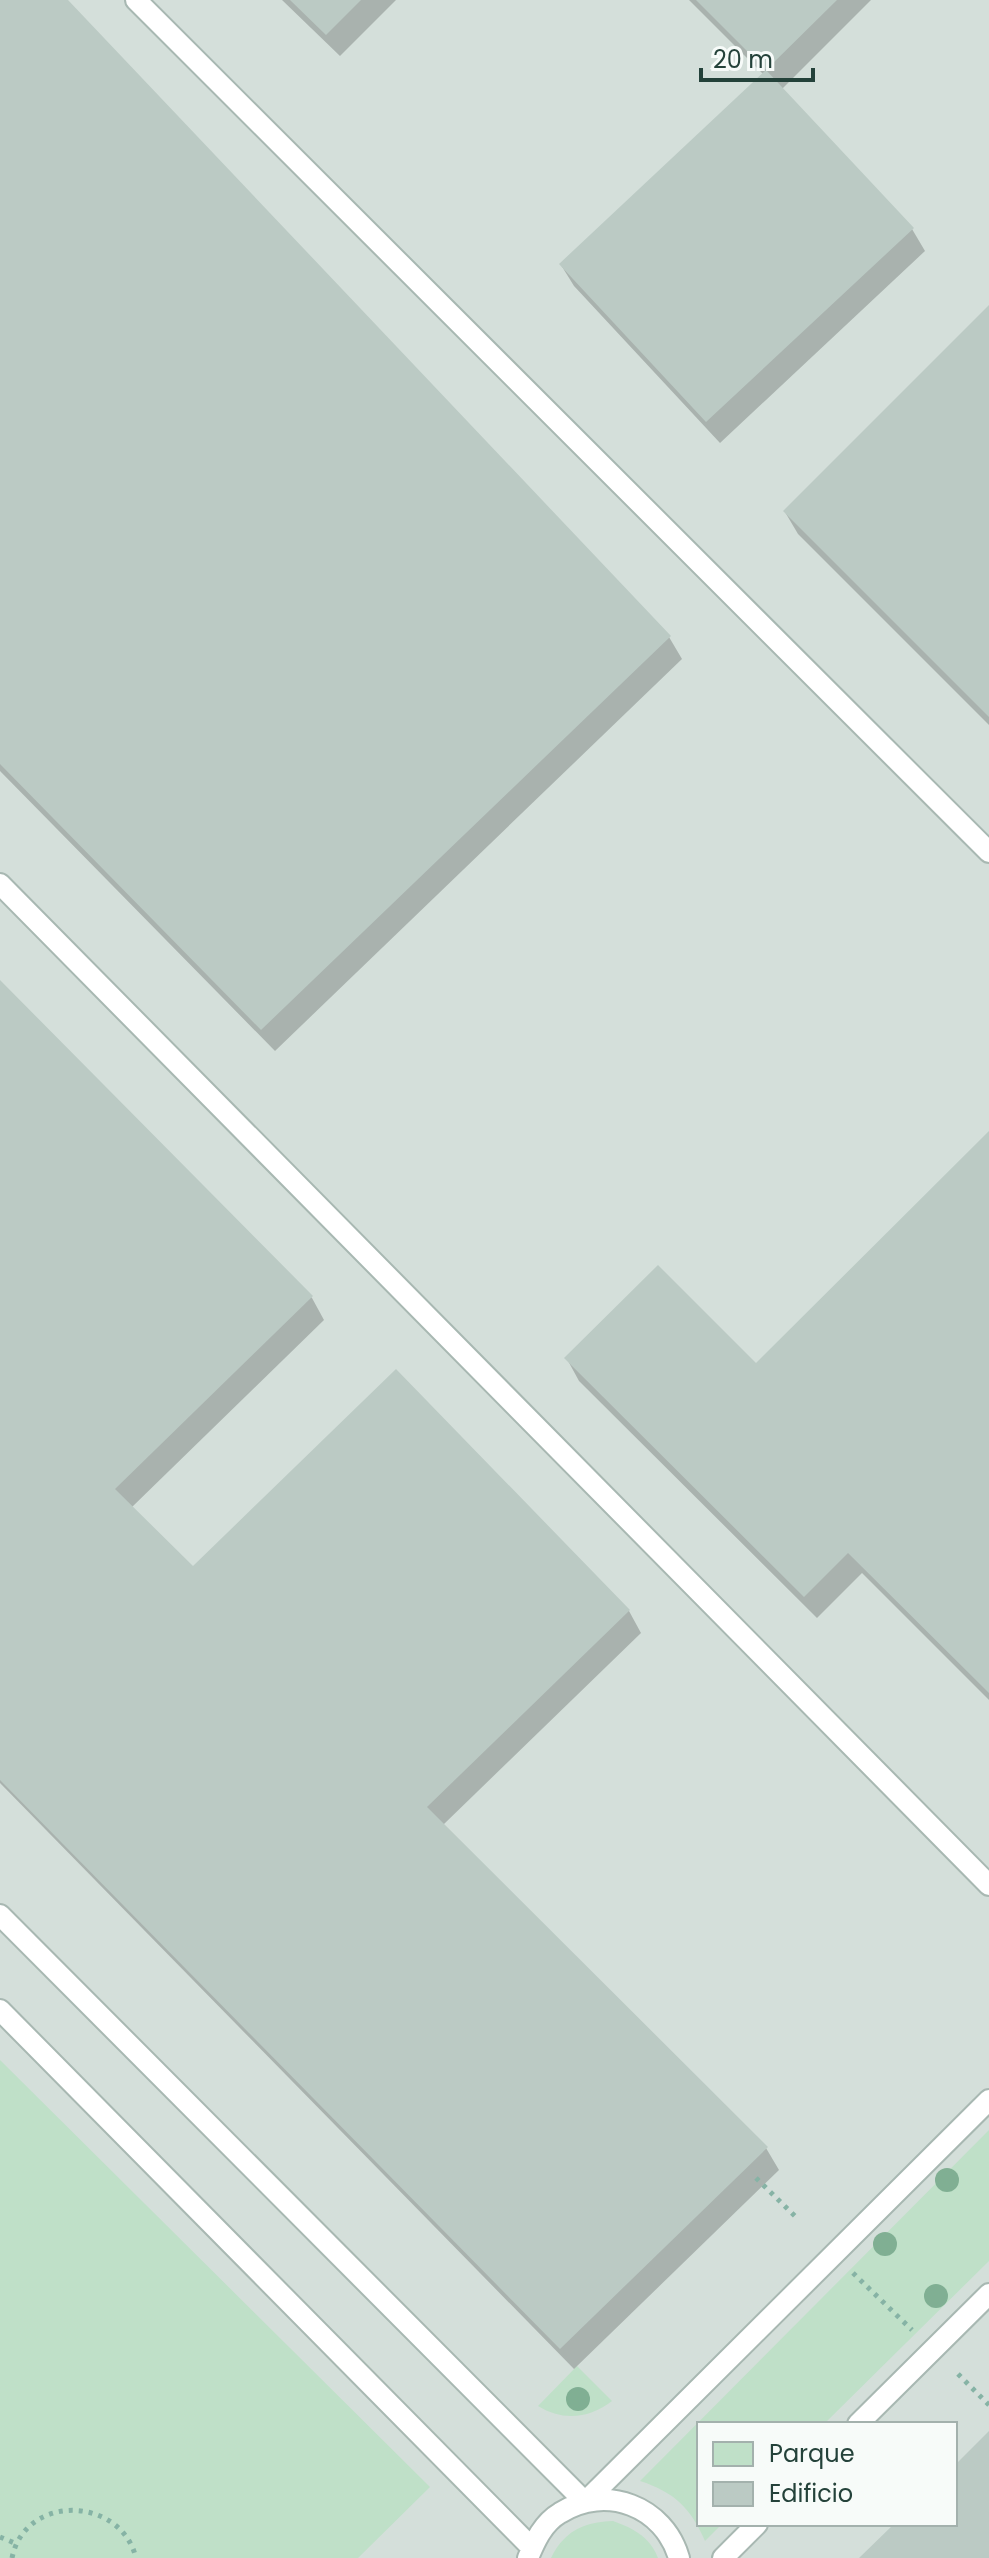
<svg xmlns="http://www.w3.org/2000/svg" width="989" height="2558" font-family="Poppins,sans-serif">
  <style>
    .built { fill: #d4dfda; fill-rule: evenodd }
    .green { fill: #bfe0c8 }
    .shadow { fill: #0003 }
    .building { fill: #bbcac4 }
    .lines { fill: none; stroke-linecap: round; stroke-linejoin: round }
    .service-casing { stroke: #a8b8b2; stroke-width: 24 }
    .path { stroke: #86b3a5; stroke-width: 5; stroke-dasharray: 4 6; stroke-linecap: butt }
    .service { stroke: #fff; stroke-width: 20 }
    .tree { fill: #80af93 }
  </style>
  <rect width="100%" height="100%" fill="#e6efeb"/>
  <path class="built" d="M0 0H989V2558H0ZM699 2424H955V2524H699Z"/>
  <path class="green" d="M0 2060 430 2487 358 2558H0Z
    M989 2130V2261L824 2424H699V2524H722L705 2541C691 2508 674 2492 640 2481Z
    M577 2366 612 2401C589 2419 562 2421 538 2406Z
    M613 2521C633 2528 650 2537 658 2558H551C564 2531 584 2522 613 2521Z"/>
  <path class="shadow" d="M0 0H65L669 637 682 659 275 1051 0 771Z
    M282 0H396L340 56Z
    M689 0H871L781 90 912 229 925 251 720 443 574 286 561 265 764 75Z
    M989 309V725L798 534 785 512Z
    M0 982 312 1298 324 1320 131 1508 193 1568 629 1611 641 1633 443 1825 766 2148 779 2170 574 2369 0 1783Z
    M989 1134V1700L862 1573 817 1618 579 1381 567 1359 756 1366Z"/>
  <path class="building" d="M0 0H68L671 636 261 1030 0 764Z
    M290 0H361L326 35Z
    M696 0H837L766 70 914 228 706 422 559 264 766 70Z
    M989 305V717L783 511Z
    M0 980 313 1296 115 1489 193 1566 396 1369 630 1610 427 1807 768 2147 560 2349 0 1780Z
    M989 1131V1693L848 1553 804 1597 564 1358 658 1265 756 1363Z
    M989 2431V2558H859L894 2524H955V2465Z"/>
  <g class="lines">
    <g class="service-casing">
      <path id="service" d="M136 0 989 852
        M0 884 989 1885
        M0 1915 585 2502
        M0 2010 532 2548
        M858 2424 989 2294
        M585 2502 989 2100
        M528 2558C535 2541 543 2523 560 2513 606 2484 664 2506 679 2558
        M723 2558 757 2524"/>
    </g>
    <path class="path" d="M756 2178 798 2219
      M853 2273 912 2330
      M958 2374 989 2405
      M0 2537 17 2544
      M12 2558C25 2493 121 2496 136 2558"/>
    <use href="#service" class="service"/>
  </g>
  <g class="tree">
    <circle cx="947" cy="2180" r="12"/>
    <circle cx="885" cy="2244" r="12"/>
    <circle cx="936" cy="2296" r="12"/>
    <circle cx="578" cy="2399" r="12"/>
  </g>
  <rect x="697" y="2422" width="260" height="104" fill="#f7fbf9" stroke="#a3b1ad" stroke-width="2"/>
  <rect x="713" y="2442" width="40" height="24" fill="#bfe0c8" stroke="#a3b1ad" stroke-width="2"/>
  <text x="769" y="2462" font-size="24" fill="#24423a">Parque</text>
  <rect x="713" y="2482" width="40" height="24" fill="#bbcac4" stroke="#a3b1ad" stroke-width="2"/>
  <text x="769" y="2502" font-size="24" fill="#24423a">Edificio</text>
  <path d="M701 68v12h112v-12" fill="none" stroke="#24423a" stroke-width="4"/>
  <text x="713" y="68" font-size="24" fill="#24423a" stroke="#f7fbf9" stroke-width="6" paint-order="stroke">20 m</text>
</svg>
